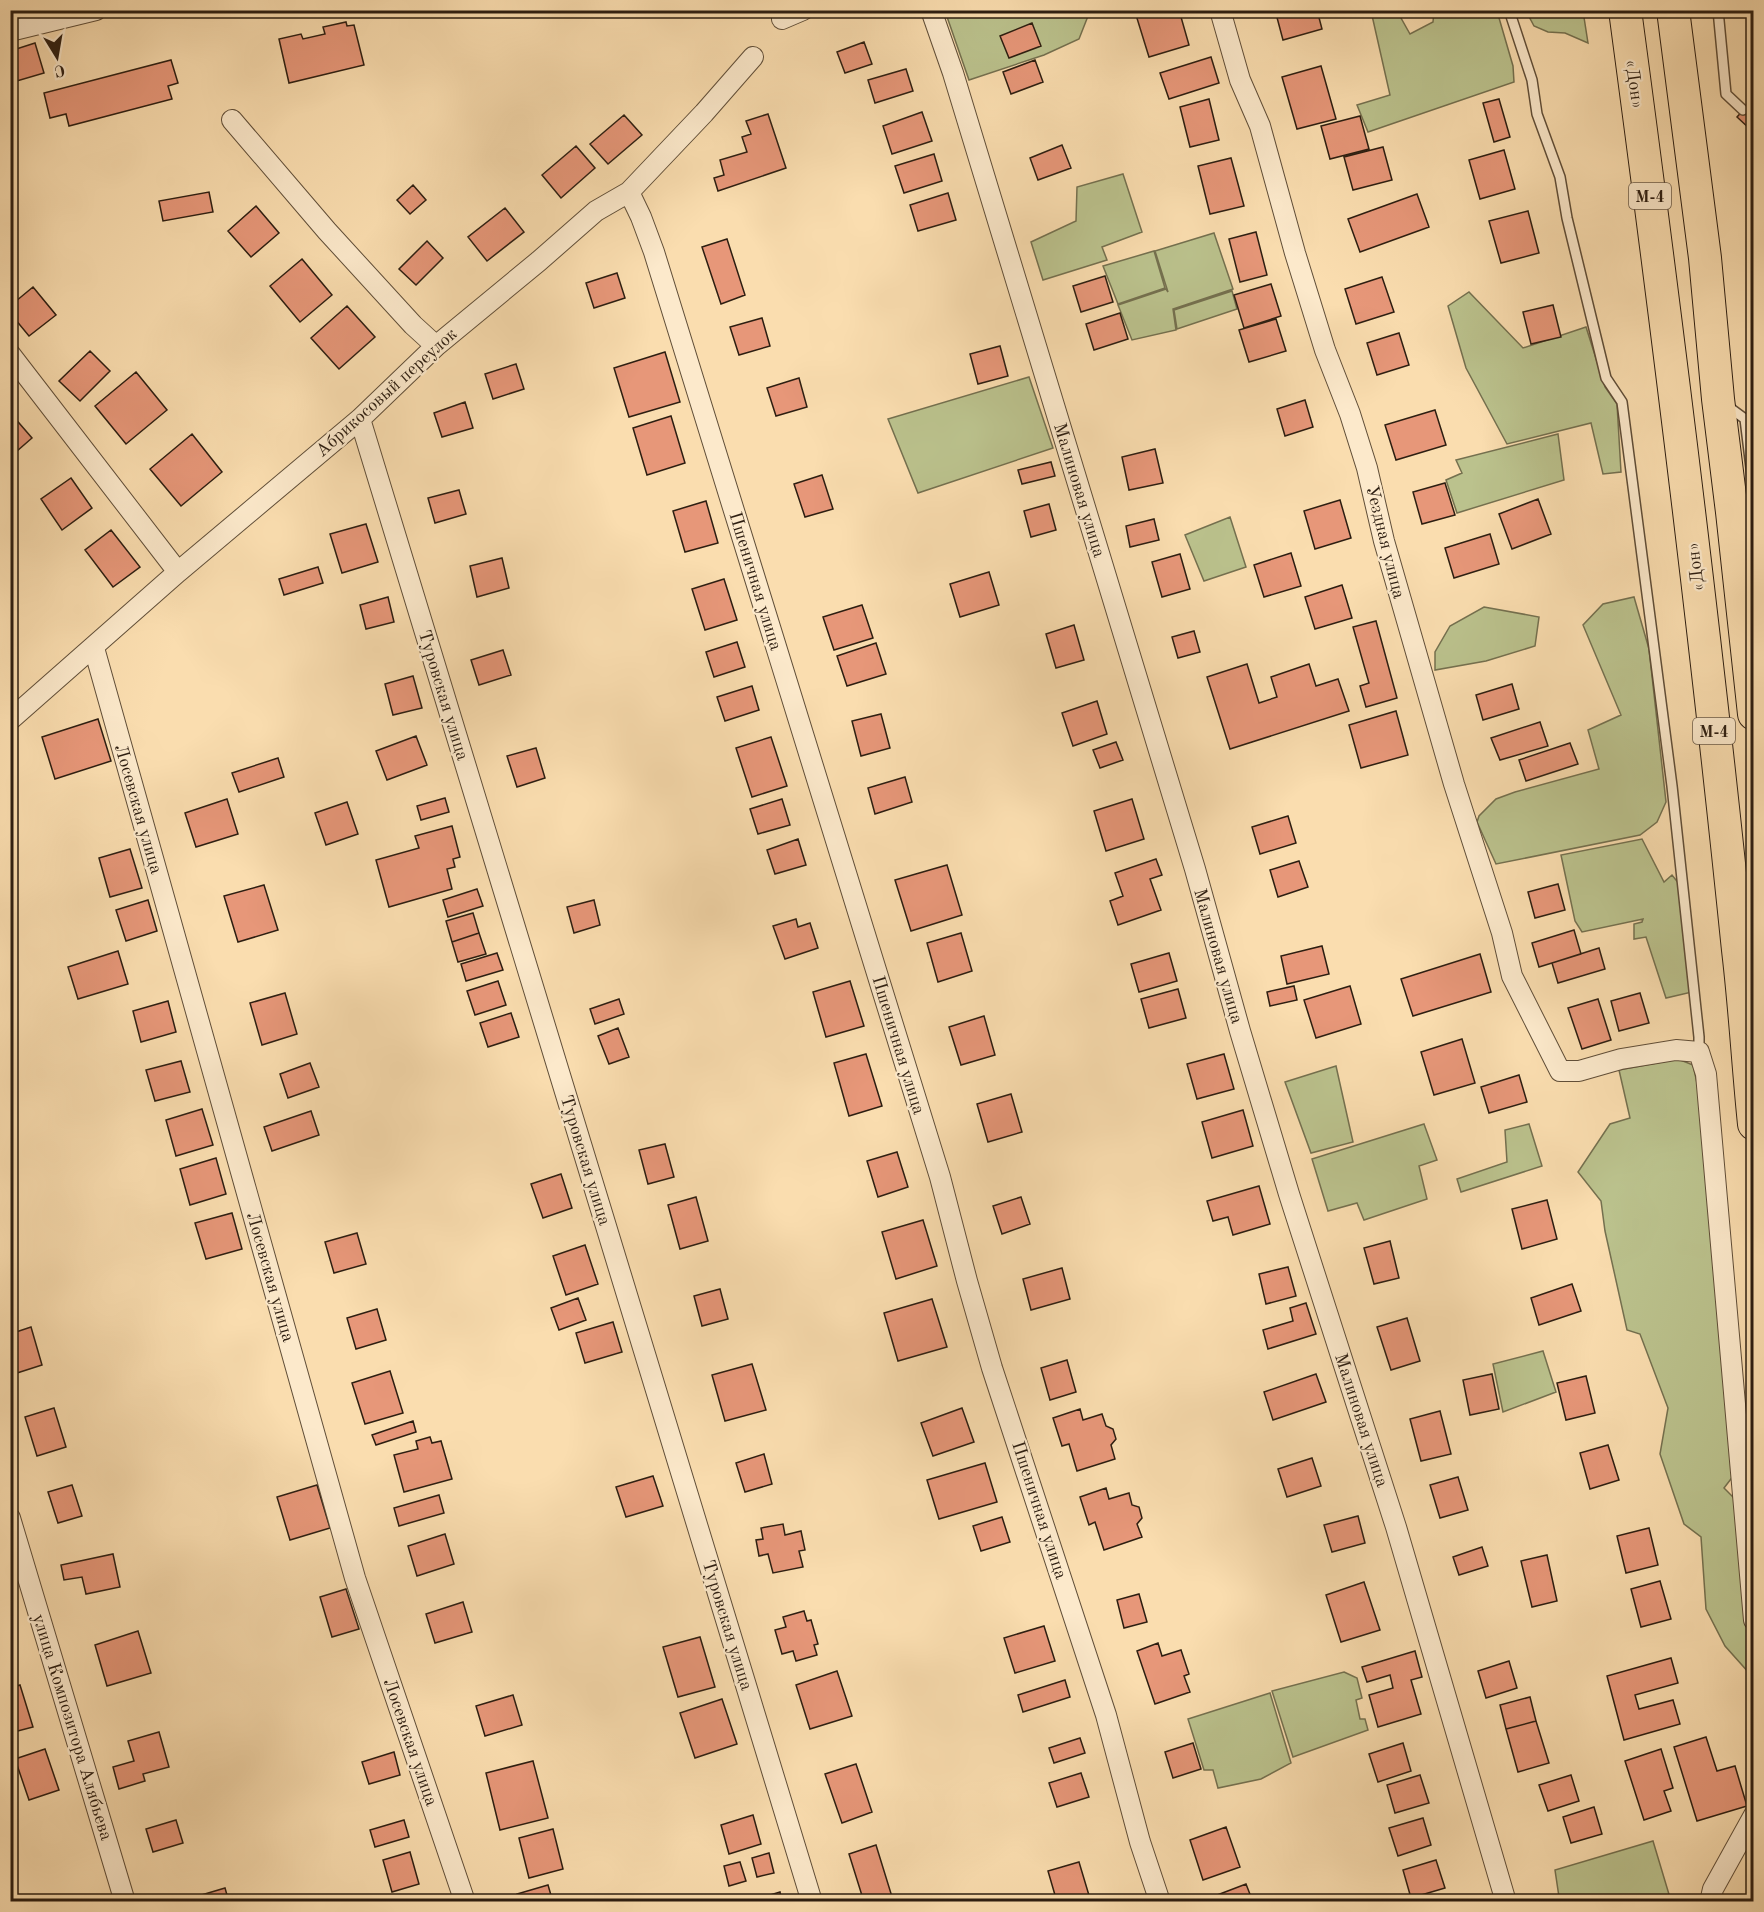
<svg xmlns="http://www.w3.org/2000/svg" width="1764" height="1912" font-family="'Old Standard TT',serif">
  <style>
    .green { fill: #bbc28d; stroke: #74704f; stroke-width: 1.5 }
    .building { fill: #e79779; stroke: #2d1e11; stroke-width: 1.5 }
    .lines { fill: none; stroke-linecap: round; stroke-linejoin: round }
    .service-casing { stroke: #604e38; stroke-width: 12 }
    .minor-casing { stroke: #604e38; stroke-width: 22 }
    .trunk-casing { stroke: #2d1e11; stroke-width: 34 }
    .service { stroke: #fce9cb; stroke-width: 9 }
    .minor { stroke: #fce9cb; stroke-width: 20 }
    .trunk { stroke: #faddaf; stroke-width: 32 }
    .labels { text-anchor: middle; stroke-width: 4.5; stroke-linejoin: round; paint-order: stroke }
    .shield { fill: #fce9cb; stroke: #6b5b49; stroke-width: 1.5 }
    .shield-label { font-size: 16px; font-weight: bold; fill: #2d1e11 }
    .street-label { font-size: 18px; fill: #2d1e11; stroke: #fce9cb }
  </style>
  <rect width="100%" height="100%" fill="#faddaf"/>
  <filter id="stains"><feTurbulence type="fractalNoise" baseFrequency=".00333" numOctaves="4"/><feColorMatrix values="0 0 0 0 .2 0 0 0 0 .09 0 0 0 0 .02 0 0 0 .5 -.17"/></filter>
  <radialGradient id="worn" r=".72"><stop offset=".6" stop-color="#630" stop-opacity="0"/><stop offset="1" stop-color="#630" stop-opacity=".3"/></radialGradient>
  <path class="green" d="M1071 10 1072 13 1088 16 1079 39 1044 55 969 80 945 11Z
    M1371 11H1397L1410 34 1433 22 1434 11H1497L1513 66 1514 82 1368 132 1357 105 1390 95Z
    M1526 11H1583L1588 43 1565 33 1548 32 1534 26Z
    M1123 174 1142 232 1102 247 1107 260 1043 280 1031 242 1076 221 1077 187Z
    M1214 233 1233 289 1173 309 1176 330 1132 340 1118 305 1166 289 1168 292 1155 251Z
    M1154 251 1165 288 1118 304 1103 266Z
    M1232 291 1237 309 1177 329 1174 310Z
    M1469 292 1523 348 1586 327 1605 387 1617 404 1621 472 1603 474 1591 423 1507 444 1466 368 1448 306Z
    M1029 377 1053 448 918 493 888 419Z
    M1558 434 1564 480 1457 513 1446 480 1462 473 1456 460Z
    M1230 517 1246 567 1204 581 1185 535Z
    M1634 597 1649 649 1666 802 1657 822 1640 835 1496 864 1477 822 1479 816 1496 799 1515 792 1599 769 1588 730 1621 715 1583 625 1603 604Z
    M1484 607 1539 617 1535 646 1486 661 1435 670V652L1450 626Z
    M1642 839 1664 882 1672 875 1680 885 1692 992 1666 998 1646 937 1634 939V924L1642 922 1643 919 1582 932 1575 921 1561 855Z
    M1678 1059 1693 1065 1699 1092 1734 1475 1724 1488 1736 1500 1753 1652 1750 1674 1725 1646 1706 1609 1701 1537 1684 1524 1660 1454 1668 1408 1640 1334 1627 1330 1605 1231 1601 1201 1578 1172 1610 1124 1630 1118 1619 1070Z
    M1336 1066 1353 1142 1311 1153 1285 1082Z
    M1424 1124 1437 1160 1419 1166 1427 1199 1364 1220 1357 1203 1328 1211 1312 1159Z
    M1529 1124 1542 1166 1461 1192 1457 1179 1507 1162 1505 1130Z
    M1543 1351 1556 1392 1503 1412 1493 1364Z
    M1344 1672 1357 1678 1362 1698 1356 1700 1360 1719H1365L1368 1730 1293 1757 1272 1691Z
    M1270 1693 1291 1763 1261 1779 1218 1788 1213 1770H1204L1188 1719Z
    M1653 1841 1671 1901H1546L1559 1897 1555 1870Z"/>
  <path class="building" d="M1152 10H1179L1189 45 1149 57 1136 15Z
    M1275 10H1317L1322 29 1283 40Z
    M346 22 347 26 354 25 364 65 289 83 279 39 301 34 303 39 325 34 323 27Z
    M1032 23 1041 46 1009 58 1000 36Z
    M864 42 872 64 845 73 837 52Z
    M35 43 44 73 10 83V51Z
    M1211 57 1219 83 1169 99 1160 73Z
    M171 60 178 83 168 86 172 99 69 126 66 114 50 118 44 93Z
    M1035 60 1043 82 1011 94 1003 72Z
    M1321 66 1336 119 1297 129 1282 77Z
    M906 69 913 91 875 103 868 80Z
    M1209 99 1219 140 1190 147 1180 107Z
    M1499 99 1510 137 1494 142 1483 103Z
    M1754 99V127L1751 130 1737 117Z
    M10 108 17 138 10 140Z
    M922 112 932 141 892 154 883 126Z
    M768 114 786 168 718 191 714 178 724 175 720 160 747 152 742 137 751 134 746 121Z
    M624 115 642 135 608 164 590 144Z
    M1360 116 1369 149 1330 159 1321 126Z
    M1062 145 1071 168 1038 180 1030 158Z
    M576 146 595 168 561 198 542 175Z
    M1383 147 1392 180 1353 190 1344 157Z
    M1504 150 1515 189 1480 199 1469 160Z
    M934 154 942 181 904 193 895 166Z
    M1231 158 1244 206 1210 214 1198 166Z
    M413 185 426 200 410 214 397 200Z
    M209 192 213 212 163 221 159 201Z
    M948 193 956 220 918 231 910 205Z
    M1417 194 1429 227 1360 252 1348 219Z
    M256 206 279 233 251 257 228 231Z
    M505 208 524 232 487 261 468 237Z
    M1528 211 1539 253 1501 263 1489 221Z
    M1256 232 1267 275 1240 282 1229 239Z
    M727 239 745 295 721 304 702 247Z
    M427 241 443 258 416 285 399 269Z
    M302 259 332 295 300 322 270 286Z
    M617 273 625 298 594 308 586 283Z
    M1105 276 1113 302 1081 312 1073 286Z
    M1382 277 1394 312 1356 324 1345 289Z
    M1271 284 1281 316 1244 328 1234 295Z
    M33 287 56 315 29 336 10 313V306Z
    M1553 305 1561 337 1531 344 1523 312Z
    M347 306 375 337 339 369 311 338Z
    M1120 313 1128 339 1094 350 1086 324Z
    M762 318 770 346 739 355 730 327Z
    M1276 319 1286 351 1249 362 1239 330Z
    M1399 333 1409 365 1377 375 1367 343Z
    M1000 346 1008 376 978 384 970 354Z
    M90 351 110 371 80 401 59 381Z
    M665 352 680 402 629 417 614 368Z
    M516 364 524 389 493 399 485 374Z
    M136 372 167 410 126 444 95 406Z
    M799 378 807 407 776 416 767 388Z
    M1305 400 1313 427 1285 436 1277 409Z
    M465 402 473 428 442 437 434 413Z
    M1435 410 1446 445 1396 460 1385 425Z
    M13 416 32 438 10 457V417Z
    M671 416 685 463 647 475 633 428Z
    M192 434 222 472 181 506 150 469Z
    M1155 449 1163 483 1129 490 1122 457Z
    M1051 462 1055 476 1022 484 1018 470Z
    M822 475 833 509 805 517 794 484Z
    M71 478 92 508 62 530 41 499Z
    M1445 483 1455 515 1422 524 1413 492Z
    M459 490 466 514 435 523 428 498Z
    M1538 499 1551 534 1512 549 1499 514Z
    M1340 500 1351 538 1315 549 1304 511Z
    M706 501 718 543 685 552 673 511Z
    M1049 504 1056 530 1031 537 1024 511Z
    M1154 519 1159 540 1130 547 1126 526Z
    M366 524 378 562 342 573 330 534Z
    M111 530 140 567 113 587 85 550Z
    M1490 534 1499 564 1454 578 1445 548Z
    M1291 553 1301 586 1264 597 1254 565Z
    M1180 554 1190 589 1162 597 1152 562Z
    M502 558 509 588 477 597 470 566Z
    M318 567 323 583 284 595 279 579Z
    M989 572 999 605 960 617 950 584Z
    M724 579 737 620 705 630 692 589Z
    M1342 585 1352 618 1315 629 1305 597Z
    M388 597 394 622 366 629 360 605Z
    M862 605 873 638 834 650 823 617Z
    M1376 621 1397 698 1366 707 1360 686 1369 683 1353 627Z
    M1074 625 1084 660 1056 668 1046 634Z
    M1194 631 1200 652 1178 658 1172 637Z
    M737 642 745 667 714 677 706 652Z
    M876 643 886 674 847 686 837 656Z
    M503 650 511 675 479 685 471 660Z
    M1247 664 1259 703 1277 697 1271 677 1309 664 1316 686 1338 679 1349 711 1230 749 1207 677Z
    M413 676 422 708 393 715 385 684Z
    M1512 684 1519 709 1483 720 1476 695Z
    M752 686 759 710 725 721 717 697Z
    M1097 701 1107 734 1073 746 1062 713Z
    M1396 711 1408 755 1361 768 1349 725Z
    M881 714 890 748 861 756 852 721Z
    M98 719 111 761 55 779 42 737Z
    M1540 722 1548 746 1500 760 1491 738Z
    M416 736 427 765 387 780 376 751Z
    M771 737 787 786 752 797 736 748Z
    M1116 742 1123 760 1100 768 1093 750Z
    M1570 743 1578 764 1526 781 1519 760Z
    M536 748 545 778 517 787 507 756Z
    M278 758 284 777 239 792 232 773Z
    M905 777 912 802 875 814 868 788Z
    M445 798 449 812 421 820 417 806Z
    M227 799 238 834 196 847 185 813Z
    M782 799 790 825 758 834 750 809Z
    M1132 799 1144 839 1106 851 1094 811Z
    M347 802 358 834 326 845 315 813Z
    M1288 816 1296 843 1260 854 1252 827Z
    M452 826 460 857 453 859 455 867 447 869 452 889 389 907 376 860 419 848 415 836Z
    M798 839 806 865 775 874 767 850Z
    M130 849 142 888 110 897 99 858Z
    M1156 859 1162 875 1150 879 1161 910 1118 925 1110 901 1123 896 1115 873Z
    M1299 861 1308 887 1278 897 1270 870Z
    M947 865 962 915 911 931 895 880Z
    M1558 884 1565 910 1535 918 1528 892Z
    M264 885 278 930 238 942 224 896Z
    M477 889 483 906 448 917 443 900Z
    M148 900 157 931 126 941 116 910Z
    M594 900 600 925 574 933 567 907Z
    M473 913 479 933 452 942 446 921Z
    M796 919 798 927 810 923 818 948 785 959 773 926Z
    M1574 930 1581 954 1539 967 1532 943Z
    M479 933 486 954 458 962 452 942Z
    M961 933 972 971 938 982 927 943Z
    M1322 946 1329 974 1287 984 1281 956Z
    M1599 948 1605 969 1558 983 1552 963Z
    M118 951 128 984 78 999 68 967Z
    M497 953 503 970 466 981 461 964Z
    M1169 953 1177 981 1139 992 1131 964Z
    M1480 954 1491 992 1413 1016 1401 979Z
    M498 981 506 1005 475 1015 467 991Z
    M850 981 864 1026 826 1037 813 992Z
    M1294 986 1297 1000 1270 1006 1267 992Z
    M1350 986 1361 1024 1316 1038 1304 1000Z
    M1178 989 1186 1018 1149 1028 1141 999Z
    M285 993 297 1034 262 1045 250 1003Z
    M1640 993 1649 1023 1619 1031 1611 1001Z
    M619 999 624 1014 595 1024 590 1009Z
    M1598 999 1611 1040 1582 1049 1568 1008Z
    M168 1001 176 1032 141 1042 133 1011Z
    M511 1013 519 1037 488 1047 480 1023Z
    M984 1016 995 1055 961 1065 949 1027Z
    M618 1028 629 1057 609 1064 598 1036Z
    M1462 1039 1475 1083 1434 1095 1421 1052Z
    M866 1054 882 1106 849 1116 834 1063Z
    M1224 1054 1234 1089 1197 1099 1187 1064Z
    M181 1061 190 1092 155 1101 146 1070Z
    M310 1063 319 1087 288 1098 280 1074Z
    M1519 1075 1527 1102 1489 1113 1481 1087Z
    M1011 1094 1022 1132 988 1142 977 1104Z
    M202 1109 213 1145 176 1156 166 1120Z
    M1243 1110 1253 1146 1212 1158 1202 1122Z
    M311 1111 319 1135 272 1151 264 1127Z
    M665 1144 674 1177 648 1184 639 1150Z
    M897 1152 908 1187 878 1197 867 1161Z
    M216 1158 226 1194 190 1205 180 1169Z
    M561 1174 572 1208 543 1218 531 1184Z
    M1259 1186 1270 1224 1233 1235 1228 1217 1213 1221 1207 1201Z
    M696 1197 708 1241 680 1249 668 1205Z
    M1021 1197 1030 1224 1002 1234 993 1206Z
    M1547 1200 1557 1239 1522 1249 1512 1209Z
    M232 1213 242 1249 206 1259 195 1223Z
    M923 1220 937 1266 896 1279 882 1232Z
    M357 1233 366 1264 334 1273 325 1242Z
    M1390 1241 1399 1278 1374 1284 1364 1248Z
    M585 1245 598 1284 566 1295 553 1256Z
    M1288 1267 1296 1296 1266 1304 1259 1274Z
    M1062 1268 1070 1299 1031 1310 1023 1279Z
    M1572 1284 1581 1311 1539 1325 1531 1298Z
    M720 1289 728 1319 702 1326 694 1296Z
    M578 1298 586 1320 559 1330 551 1308Z
    M932 1299 947 1347 898 1361 884 1313Z
    M1306 1303 1316 1334 1268 1349 1263 1330 1293 1321 1290 1308Z
    M377 1309 386 1340 356 1349 347 1318Z
    M1407 1318 1420 1361 1391 1370 1377 1327Z
    M613 1322 622 1352 585 1363 576 1333Z
    M31 1327 42 1365 17 1373 10 1353V1334Z
    M1067 1360 1076 1392 1050 1400 1041 1368Z
    M752 1364 766 1410 725 1421 712 1375Z
    M390 1371 403 1413 365 1424 352 1383Z
    M1316 1374 1326 1402 1273 1420 1264 1392Z
    M1492 1374 1499 1409 1470 1415 1463 1380Z
    M1586 1376 1595 1413 1566 1420 1557 1383Z
    M54 1408 66 1447 37 1456 25 1417Z
    M962 1408 974 1442 933 1456 921 1423Z
    M1080 1409 1083 1420 1102 1414 1106 1426 1113 1429 1116 1439 1111 1445 1115 1459 1077 1471 1069 1444 1062 1446 1053 1418Z
    M1440 1411 1451 1454 1421 1461 1410 1419Z
    M413 1421 416 1432 376 1445 372 1435Z
    M430 1437 432 1443 441 1441 452 1479 404 1492 394 1455 418 1449 416 1441Z
    M1608 1445 1619 1480 1590 1489 1580 1453Z
    M764 1454 772 1484 745 1492 736 1463Z
    M1312 1458 1321 1486 1287 1497 1278 1469Z
    M985 1463 997 1502 939 1519 927 1480Z
    M653 1476 663 1506 626 1517 616 1487Z
    M1458 1477 1468 1510 1440 1518 1430 1485Z
    M72 1485 82 1516 58 1523 48 1492Z
    M317 1485 330 1528 290 1540 277 1497Z
    M1106 1488 1109 1499 1129 1493 1132 1505 1139 1507 1142 1518 1137 1524 1142 1537 1104 1550 1095 1522 1089 1525 1080 1497Z
    M439 1495 444 1513 399 1526 394 1508Z
    M1358 1516 1365 1543 1332 1552 1324 1525Z
    M1002 1517 1010 1542 981 1551 973 1526Z
    M783 1524 785 1535 801 1531 805 1550 799 1551 803 1567 773 1573 768 1554 759 1556 756 1540 763 1539 761 1528Z
    M1649 1528 1658 1565 1626 1573 1617 1536Z
    M445 1534 454 1564 417 1576 408 1546Z
    M1482 1547 1488 1566 1459 1575 1453 1557Z
    M113 1554 120 1587 86 1594 82 1577 64 1580 61 1565Z
    M1547 1555 1557 1601 1532 1607 1521 1561Z
    M1660 1581 1671 1619 1641 1627 1631 1589Z
    M1364 1582 1380 1630 1341 1642 1326 1595Z
    M346 1589 359 1629 332 1637 320 1597Z
    M1139 1594 1147 1622 1124 1628 1117 1600Z
    M463 1602 472 1632 435 1643 426 1614Z
    M804 1611 807 1621 811 1620 818 1644 814 1645 817 1655 796 1661 793 1651 782 1654 775 1630 786 1627 783 1617Z
    M1044 1626 1055 1661 1015 1673 1004 1638Z
    M138 1631 151 1673 107 1686 95 1645Z
    M700 1637 715 1687 678 1697 663 1647Z
    M1158 1643 1162 1656 1181 1650 1189 1674 1184 1676 1190 1692 1155 1704 1137 1651Z
    M1415 1651 1422 1677 1411 1680 1421 1714 1378 1727 1369 1695 1393 1688 1390 1675 1367 1682 1362 1667Z
    M1671 1658 1678 1683 1635 1695 1639 1709 1673 1700 1680 1724 1624 1740 1607 1676Z
    M1509 1661 1517 1688 1486 1698 1478 1671Z
    M837 1671 852 1716 810 1729 796 1685Z
    M1065 1680 1070 1697 1023 1712 1018 1695Z
    M20 1685 33 1727 10 1733V1688Z
    M513 1695 522 1725 485 1736 476 1706Z
    M1530 1697 1536 1721 1506 1729 1500 1705Z
    M722 1699 737 1744 695 1758 680 1713Z
    M1536 1721 1549 1763 1518 1772 1506 1729Z
    M159 1732 169 1767 143 1774 145 1781 119 1789 113 1767 134 1761 128 1741Z
    M1706 1737 1717 1771 1735 1766 1747 1806 1697 1821 1674 1747Z
    M1080 1738 1085 1753 1054 1763 1049 1748Z
    M1193 1743 1201 1769 1173 1778 1165 1752Z
    M1403 1743 1411 1771 1378 1782 1369 1754Z
    M45 1749 59 1790 29 1800 15 1759Z
    M1661 1749 1673 1788 1664 1791 1671 1811 1644 1820 1625 1761Z
    M394 1752 400 1775 369 1784 362 1762Z
    M533 1761 548 1818 500 1830 486 1773Z
    M856 1764 872 1812 842 1823 825 1774Z
    M1081 1773 1089 1797 1057 1807 1049 1783Z
    M1420 1775 1429 1803 1395 1813 1387 1785Z
    M1571 1775 1579 1801 1548 1811 1539 1785Z
    M1594 1807 1602 1834 1571 1843 1563 1817Z
    M753 1815 761 1844 729 1854 721 1825Z
    M1423 1818 1431 1845 1398 1856 1389 1828Z
    M176 1820 183 1843 153 1852 146 1829Z
    M404 1820 409 1837 375 1847 370 1830Z
    M1226 1827 1240 1867 1203 1880 1190 1840Z
    M553 1829 563 1869 529 1878 519 1838Z
    M876 1845 893 1900 887 1902H864L849 1854Z
    M410 1852 419 1884 392 1892 383 1860Z
    M769 1853 774 1873 757 1877 752 1858Z
    M1436 1860 1445 1888 1411 1898 1403 1870Z
    M740 1862 746 1881 729 1886 724 1866Z
    M1079 1862 1091 1902H1057L1048 1871Z
    M1246 1884 1253 1902H1214L1212 1897Z
    M548 1885 553 1902H519L517 1894Z
    M225 1888 229 1902H189L188 1899Z
    M780 1892 782 1902H747Z"/>
  <g class="lines">
    <g class="service-casing">
      <path id="service" d="M1509 10 1532 80 1537 114 1560 177 1567 218 1606 378 1622 402 1672 786 1699 1037V1052
        M1718 10 1726 94 1743 110
        M1726 405 1745 419 1754 492"/>
    </g>
    <g class="minor-casing">
      <path id="minor" d="M931 10 953 73 1195 869 1240 1031 1289 1194 1396 1527 1506 1902
        M1220 10 1240 80 1260 126 1295 253 1325 350 1350 414 1367 468 1384 541 1454 784 1502 933 1512 976 1560 1071H1579L1621 1059 1676 1050 1699 1052 1706 1074 1754 1620
        M782 19 803 10
        M10 31 96 10
        M232 120 327 231 413 325 436 346
        M629 192 641 217 654 252 940 1177 967 1281 992 1368 1106 1715 1140 1842 1160 1902
        M10 354 178 572
        M360 419 812 1902
        M94 648 355 1578 465 1902
        M10 720 178 572 360 419 436 346 539 261 596 211 629 192 704 113 753 57
        M10 1518 125 1902
        M1710 1902 1713 1889 1754 1815"/>
    </g>
    <g class="trunk-casing">
      <path id="trunk" d="M1625 10C1667 323 1706 636 1738 950 1745 1008 1748 1066 1754 1124
        M1673 10 1705 258 1718 399 1732 512 1754 714"/>
    </g>
    <use href="#service" class="service"/>
    <use href="#minor" class="minor"/>
    <use href="#trunk" class="trunk"/>
  </g>
  <g class="labels">
    <g class="shield">
      <rect x="1629" y="183" width="42" height="26" rx="4.5"/>
      <rect x="1693" y="718" width="42" height="26" rx="4.5"/>
    </g>
    <g class="shield-label">
      <text x="1650" y="202">М-4</text>
      <text x="1714" y="737">М-4</text>
    </g>
    <g class="street-label">
      <text transform="translate(1635 84) rotate(82)" y="6">«Дон»</text>
      <text transform="translate(386 392) rotate(-42)" y="6">Абрикосовый переулок</text>
      <text transform="translate(1080 490) rotate(73)" y="6">Малиновая улица</text>
      <text transform="translate(1386 542) rotate(76)" y="6">Уездная улица</text>
      <text transform="translate(1695 567) rotate(-97)" y="6">«Дон»</text>
      <text transform="translate(756 581) rotate(73)" y="6">Пшеничная улица</text>
      <text transform="translate(444 695) rotate(73)" y="6">Туровская улица</text>
      <text transform="translate(139 809) rotate(74)" y="6">Лосевская улица</text>
      <text transform="translate(1219 956) rotate(74)" y="6">Малиновая улица</text>
      <text transform="translate(899 1045) rotate(73)" y="6">Пшеничная улица</text>
      <text transform="translate(586 1160) rotate(73)" y="6">Туровская улица</text>
      <text transform="translate(271 1277) rotate(74)" y="6">Лосевская улица</text>
      <text transform="translate(1362 1420) rotate(72)" y="6">Малиновая улица</text>
      <text transform="translate(1040 1510) rotate(72)" y="6">Пшеничная улица</text>
      <text transform="translate(728 1625) rotate(73)" y="6">Туровская улица</text>
      <text transform="translate(73 1727) rotate(73)" y="6">улица Композитора Алябьева</text>
      <text transform="translate(411 1742) rotate(71)" y="6">Лосевская улица</text>
    </g>
  </g>
  <rect width="1764" height="1912" fill="none" stroke="#faddaf" stroke-width="36"/>
  <rect x="12" y="12" width="1740" height="1888" fill="none" stroke="#2d1e11" stroke-width="3"/>
  <rect x="18" y="18" width="1728" height="1876" fill="none" stroke="#2d1e11" stroke-width="1.5"/>
  <g transform="translate(57 57) rotate(169)" stroke="#fce9cb" stroke-width="4.5" paint-order="stroke">
  <path d="M0-4.5L10 22L0 15L-10 22Z" fill="#2d1e11"/>
  <text y="-9" font-size="16" font-weight="bold" text-anchor="middle" fill="#2d1e11">С</text>
  </g>
  <rect width="100%" height="100%" filter="url(#stains)"/>
  <rect width="100%" height="100%" fill="url(#worn)"/>
</svg>
